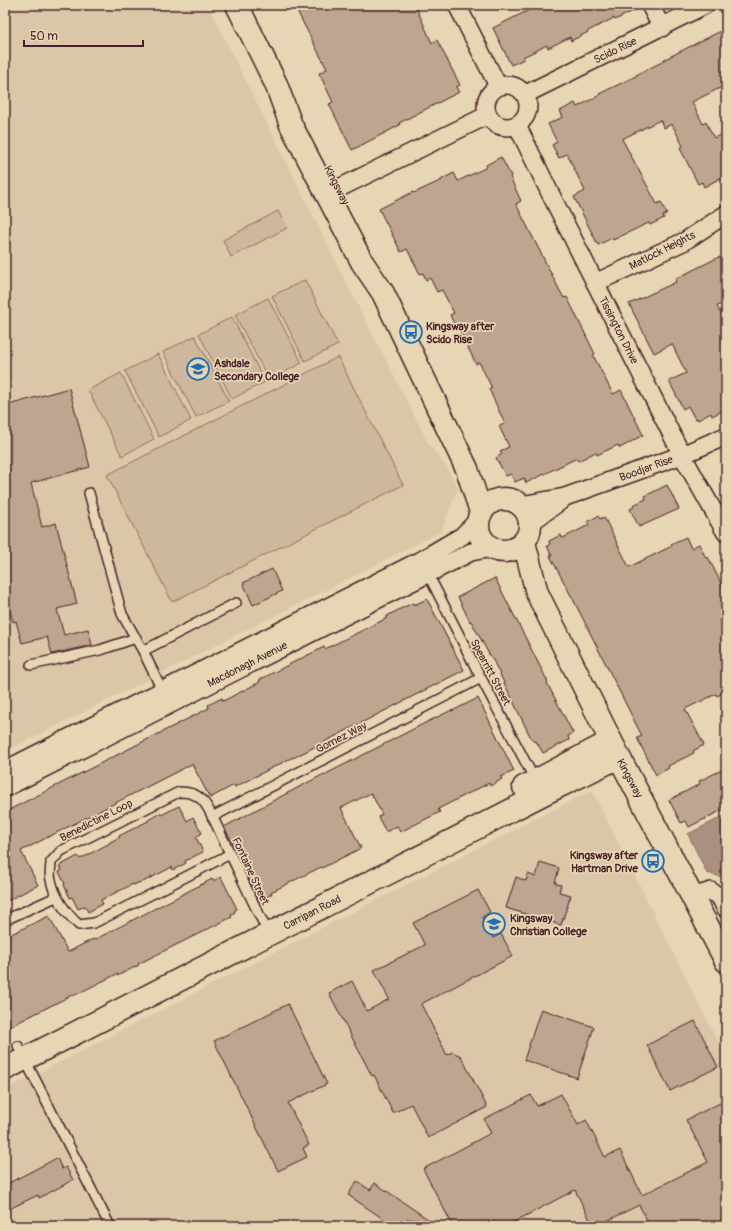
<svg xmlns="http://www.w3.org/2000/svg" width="731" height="1231" font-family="Pangolin,sans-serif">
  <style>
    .built { fill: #dbc7a8 }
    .green { fill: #ceb89d; stroke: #8c6c64 }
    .water { fill: #ac907f; stroke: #85635d }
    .building { fill: #bea590; stroke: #4a1f2b }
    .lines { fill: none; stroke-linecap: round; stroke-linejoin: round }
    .lane-casing { stroke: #4a1f2b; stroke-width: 12 }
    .street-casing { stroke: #4a1f2b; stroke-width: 20 }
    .secondary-casing { stroke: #4a1f2b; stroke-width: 25 }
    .lane { stroke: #e7d6b3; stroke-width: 9 }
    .street { stroke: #e7d6b3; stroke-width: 17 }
    .secondary { stroke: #e7d6b3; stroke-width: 22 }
    .labels { text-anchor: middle; stroke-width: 3.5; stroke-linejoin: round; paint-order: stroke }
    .street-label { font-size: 11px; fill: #4a1f2b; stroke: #e7d6b3 }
    .poi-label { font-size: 11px; font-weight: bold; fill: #4a1f2b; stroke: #e7d6b3; text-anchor: start }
  </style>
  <rect width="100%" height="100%" fill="#e7d6b3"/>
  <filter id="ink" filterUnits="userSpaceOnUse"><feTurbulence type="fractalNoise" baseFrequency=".025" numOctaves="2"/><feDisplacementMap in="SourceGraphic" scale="8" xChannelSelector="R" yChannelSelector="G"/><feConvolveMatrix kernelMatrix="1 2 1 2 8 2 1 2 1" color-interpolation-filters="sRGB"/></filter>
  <g filter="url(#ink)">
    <path class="built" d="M9 5H208L352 294 429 444 446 466 458 488 441 532 5 752V7Z
      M592 790 726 1058V1226H5V1090Z"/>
    <path class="green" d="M278 211 287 228 231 257 223 240Z
      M305 280 338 345 305 361 272 296Z
      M268 298 302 363 269 380 235 315Z
      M232 317 265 382 232 399 199 334Z
      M195 336 229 401 196 417 163 352Z
      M158 354 191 420 159 437 125 371Z
      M338 357 403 485 172 602 107 475Z
      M121 373 154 439 122 456 88 390Z"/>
    <path class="water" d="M726 815V878L707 873 688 834Z"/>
    <path class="building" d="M294 5H415L432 43 437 40 460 85 456 87 459 92 399 123 400 125 352 150 329 104 333 102 319 73 327 69Z
      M539 5H640L641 7 615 20 614 18 588 31V32L571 41 570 37 548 48 547 45 523 57 524 59 511 65 493 28Z
      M721 31 722 33 726 31V85L692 102 703 124 706 122 714 138 726 132V175L704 187 702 182 698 184 680 148 683 146 672 124 664 128 660 120 622 139 657 204 661 202 667 214 663 216 664 218 650 225 649 223 644 225 613 240 612 238 598 245 574 197 585 191 567 154 559 158 552 145 557 142 548 124 563 117 560 111 575 103 577 107 600 95 599 94 636 76V75L664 61 663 60Z
      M501 157 511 176 510 177 521 201 516 204 560 291 564 298 567 297 595 354 593 355 613 394 621 390 643 435 620 448 618 445 597 455 596 452 578 461 577 458 526 483 524 478 515 482 511 474 506 476 496 458 502 454 500 451 509 447 499 426 505 424 489 389 492 388 479 362 476 364 458 327 456 328 450 315 454 313 442 290 437 292 430 278 426 280 423 273 420 274 407 249 401 252 379 209 413 192 414 193 442 180V179L454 173 458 181 487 167 486 165Z
      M726 255V302L717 306 726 324V409L712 416 711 413 698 420 697 418 695 419 688 406 683 409 669 381 686 373 672 344 654 353 629 304 676 282 675 279 719 257 720 258Z
      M69 388 90 467 31 483 42 527 56 523 77 604 57 609 64 635 88 629 92 645 52 654 47 637 22 643 16 621 13 622 5 593V406Z
      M667 485 679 509 639 527 630 509 634 507 633 505 646 499 645 496Z
      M598 516 600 519 604 517 629 567 672 546 671 544 686 537 691 548 699 544 706 558 708 557 726 593V692L717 696 716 694 685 709 704 745 693 751 694 753 668 766 669 768 656 775 637 738 642 736 575 603 550 556H552L547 546 550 544 549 541 561 535 562 538 565 537 589 525 587 522Z
      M272 569 282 591 253 605 243 583Z
      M495 578 548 682 547 683 573 733 568 736 569 740 543 753 536 741 534 742 531 738 491 656H490L471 621 470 622 458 597Z
      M427 599 464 670 293 758V757L235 787 234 785 210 798 192 764 58 832 21 851 38 885 5 902V812L209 708 208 705 222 698 223 701 260 682 259 680 298 660 324 647 325 649 387 618V616L400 609 413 603 414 605Z
      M478 698 514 771 501 777 502 779 490 786 489 783 438 809 440 812 400 832 397 826 386 832 378 817 382 814 371 793 341 808 361 848 322 868 321 867 271 892 272 894 260 900 246 873 248 872 224 827 280 797 324 774V775L425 723 452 710V711Z
      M726 768V808L689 827 686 821 681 823 669 800 700 784 699 781Z
      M179 806 187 821 193 817 202 833 196 837 203 852 185 861 186 863 173 870 172 867 143 882V881L133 885V884L101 900 103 904 88 912 85 906 78 909 72 897 70 898 64 885 65 884 59 872 62 870 59 866 78 856 80 859 110 843V842L120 837 119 836 148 821V820L160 813 161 815Z
      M540 862 559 868 555 883 561 885 559 892 571 895 561 925 506 908 516 877 526 881 528 874 536 877Z
      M221 877 237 909 234 911 235 912 231 915 232 917 138 964 139 965 117 976V974L73 996 72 995 5 1029V937L49 916 68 952 93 939 94 940 212 879 213 881Z
      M478 890 490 912 482 917 493 938 501 934 513 956 421 1004 447 1055 452 1052 461 1056 487 1107 428 1138 411 1104 393 1113 374 1075 372 1076 329 993 352 981 367 1011 389 999 374 970 425 945 413 923Z
      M288 1004 327 1084 288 1103 309 1145 303 1148 307 1157 278 1171 214 1041Z
      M541 1009 594 1027 577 1078 524 1060Z
      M695 1021 718 1067 670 1091 647 1045Z
      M561 1094 578 1125 586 1120 605 1157 620 1150 642 1195 708 1162 686 1120 726 1100V1223L719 1226H650L639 1205 597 1226H593L575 1190 506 1226H467L452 1224 423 1169 491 1133 484 1119 531 1095 537 1106Z
      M57 1158 62 1169 66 1167 73 1180 39 1198 38 1195 5 1211V1185Z
      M357 1181 370 1190 375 1183 432 1222 407 1219 418 1226H394L348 1195Z"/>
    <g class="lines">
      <g class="lane-casing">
        <path id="lane" d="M89 493 122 614 143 651 164 694
          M427 572 481 678 536 782
          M143 651 236 603
          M31 665 100 650 136 638
          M212 817 481 678
          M230 854 164 888 94 923 79 925C66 913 55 899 51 880 49 875 51 867 51 862L61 851 179 792C187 792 195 793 201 799 208 805 218 828 222 837 238 869 252 902 269 934
          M5 920 56 897
          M18 1046 110 1226"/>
      </g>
      <g class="street-casing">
        <path id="street" d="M457 5 498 86
          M650 5 662 28
          M486 106a21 21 0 1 1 42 0a21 21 0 1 1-42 0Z
          M526 94 705 5
          M517 125 549 191 682 455 726 533
          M327 194 488 115
          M595 283 685 241 726 214
          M521 505 565 497 682 455 726 436
          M530 523 562 500
          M5 770 421 560 462 536 478 520
          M5 788 471 552 492 548
          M692 897 711 891 720 897 726 909"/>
      </g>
      <g class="secondary-casing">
        <path id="secondary" d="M237 5 276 84 291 125 362 262 383 293 467 469 481 512
          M478 525a26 26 0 1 1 52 0a26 26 0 1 1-52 0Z
          M524 542 537 593 619 757 726 961
          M524 787 611 741
          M5 1069 545 793 619 757"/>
      </g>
      <use href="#lane" class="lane"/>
      <use href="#street" class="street"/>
      <use href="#secondary" class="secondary"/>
    </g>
  </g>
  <defs>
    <g id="bus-ring" transform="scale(1.15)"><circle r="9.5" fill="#e7d6b3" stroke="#1f6fb2" stroke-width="1.5"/><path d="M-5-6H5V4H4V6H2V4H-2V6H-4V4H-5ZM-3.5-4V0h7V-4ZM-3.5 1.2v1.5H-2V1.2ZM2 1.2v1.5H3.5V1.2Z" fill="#1f6fb2"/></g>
    <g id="school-ring" transform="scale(1.15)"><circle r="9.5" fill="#e7d6b3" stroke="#1f6fb2" stroke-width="1.5"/><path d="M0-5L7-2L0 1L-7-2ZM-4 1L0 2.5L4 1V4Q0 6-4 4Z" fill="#1f6fb2"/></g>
  </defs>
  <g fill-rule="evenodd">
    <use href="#bus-ring" x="411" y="332"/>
    <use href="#school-ring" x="198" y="369"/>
    <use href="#bus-ring" x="653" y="861"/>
    <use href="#school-ring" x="494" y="924"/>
  </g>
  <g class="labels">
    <g class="street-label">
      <text transform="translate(615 50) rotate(-26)" y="4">Scido Rise</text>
      <text transform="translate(337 185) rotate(63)" y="4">Kingsway</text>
      <text transform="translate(662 250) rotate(-27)" y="4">Matlock Heights</text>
      <text transform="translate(619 330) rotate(63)" y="4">Tissington Drive</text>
      <text transform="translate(646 468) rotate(-20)" y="4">Boodjar Rise</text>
      <text transform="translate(247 664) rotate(-27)" y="4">Macdonagh Avenue</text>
      <text transform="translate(491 672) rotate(62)" y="4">Spearritt Street</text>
      <text transform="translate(341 737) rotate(-27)" y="4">Gomez Way</text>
      <text transform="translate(630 778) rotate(62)" y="4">Kingsway</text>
      <text transform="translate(96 820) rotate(-27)" y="4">Benedictine Loop</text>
      <text transform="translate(251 871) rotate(65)" y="4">Fontaine Street</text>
      <text transform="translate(312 912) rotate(-27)" y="4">Carripan Road</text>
    </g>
    <g class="poi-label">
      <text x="426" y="330">Kingsway after<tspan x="426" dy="13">Scido Rise</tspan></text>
      <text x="214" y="367">Ashdale<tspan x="214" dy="13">Secondary College</tspan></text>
      <text x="638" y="859" text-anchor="end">Kingsway after<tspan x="638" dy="13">Hartman Drive</tspan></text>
      <text x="510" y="922">Kingsway<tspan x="510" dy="13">Christian College</tspan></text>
    </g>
  </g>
  <rect width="731" height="1231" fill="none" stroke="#e7d6b3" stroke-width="20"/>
  <rect x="10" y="10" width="711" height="1211" fill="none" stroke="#4a1f2b" stroke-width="1.5" filter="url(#ink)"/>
  <path d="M24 40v6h119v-6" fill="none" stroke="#4a1f2b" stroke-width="2"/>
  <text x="30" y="40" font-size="12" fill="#4a1f2b" stroke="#e7d6b3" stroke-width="3" paint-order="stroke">50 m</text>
</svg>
